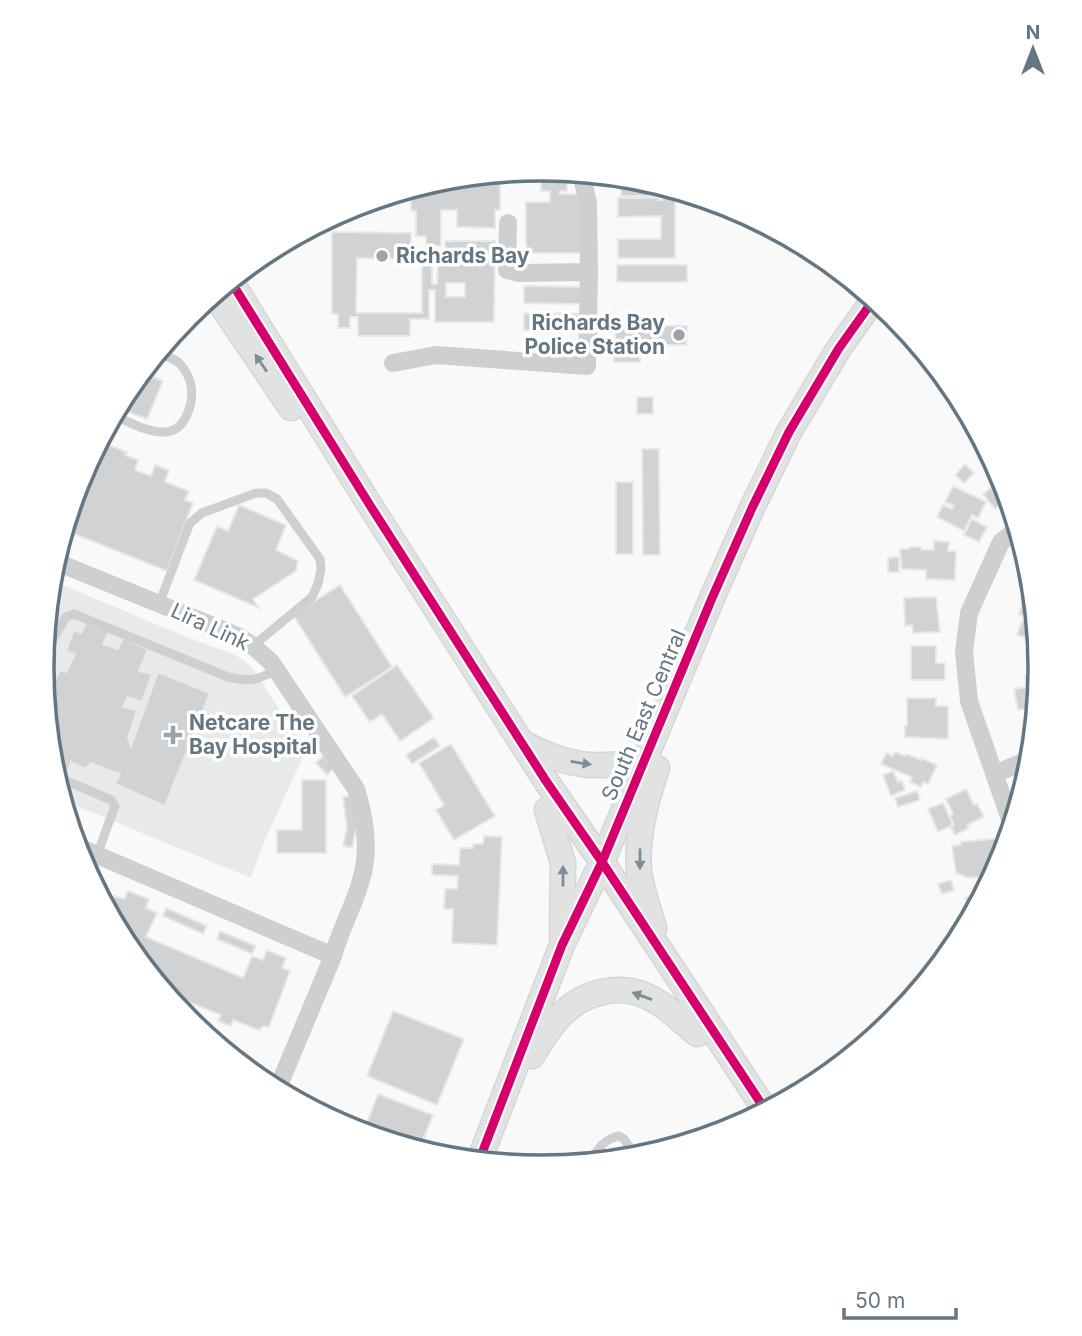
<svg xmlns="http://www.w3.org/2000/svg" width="1082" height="1336" font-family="Inter,sans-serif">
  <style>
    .built { fill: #e8e9e9 }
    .building { fill: #d0d2d3; stroke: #e8e8e8; stroke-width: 2; fill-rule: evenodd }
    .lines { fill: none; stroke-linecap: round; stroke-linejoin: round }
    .secondary-casing { stroke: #d5d6d7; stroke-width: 27 }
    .lane { stroke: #cecfd0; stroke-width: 9 }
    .street { stroke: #cecfd0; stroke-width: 18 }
    .secondary { stroke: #e1e2e2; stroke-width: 24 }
    .cycleway-casing { stroke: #fff; stroke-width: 13 }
    .cycleway { stroke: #d6006c; stroke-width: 9 }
    .oneway { fill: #7e8c96 }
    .poi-dot { fill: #99a4ac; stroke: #fff; stroke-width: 2.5 }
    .labels { text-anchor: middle; stroke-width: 7; stroke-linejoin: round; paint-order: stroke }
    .poi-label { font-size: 21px; font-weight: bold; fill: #657683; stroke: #fff; text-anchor: start }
    .street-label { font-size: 21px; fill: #657683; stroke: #fff }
    .rim { fill: none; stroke: #657683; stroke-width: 3.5 }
  </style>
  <rect width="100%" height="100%" fill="#f9f9f9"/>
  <path class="built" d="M51 580 184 636 233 654 242 659 254 670 288 723 307 748 264 842 251 878 62 800 52 765 42 668Z"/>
  <path class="building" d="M541 169 571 172V179H567V191H560V194H583V253H526V202H550V191H541V181H530V170Z
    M621 178 639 179 691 196H621Z
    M444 179H500V210H495V228L457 227V210H441V246H432V284H437L438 255H445V241H495L494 322H435V290H429V319H410V336H358V317H350V328H338V314H332V232L411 233V255H426V236H416V211H411V189ZM357 258 407 259V264H422V313H356ZM446 283H465V297H446Z
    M618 198H658V200H663V198H675V258H618V239H661V216L618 217Z
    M617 265H687V282H617Z
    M524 286 585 287 584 304 524 303Z
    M524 313 584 314V331L524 330Z
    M615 326H687L686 345H615Z
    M614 348H640V362H614Z
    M145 368 155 372 153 377 163 381 147 419 117 408 126 390Z
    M637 397H653V414H637Z
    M99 441 127 452 125 455 138 460 135 470 151 476 155 465 169 470 165 482 189 491 185 500 193 503 167 571 64 530 80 477Z
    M642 449H659L660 555H643Z
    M990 454 1002 477 1005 487H999V476H988V466H990Z
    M965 464 974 473 964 483 955 475Z
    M616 482H633V554H616Z
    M953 486 986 502 978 518 972 515 964 531 937 517 943 505 952 509 954 506 945 502Z
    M992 487 1004 501 995 509 983 494Z
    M239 505 286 525 276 550 298 561 296 571 253 599 259 608 194 580 217 526 228 531Z
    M972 519 987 527 979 542 964 535Z
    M934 541 949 542 948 551H956L955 580 926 579V570L902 569 900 549H909V547H921V550H934Z
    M899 557V572H888V558Z
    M1025 582 1032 584 1033 598 1022 595Z
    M340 585 392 667 345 697 293 615Z
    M936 597 940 632 913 633 912 625 905 626 904 598Z
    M1024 597 1033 600 1036 623 1034 628 1036 629 1037 641 1017 635 1024 616 1019 615Z
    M86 623 109 632 103 644 118 649 123 638 148 649 139 671 152 674 142 702 128 697 123 707 137 710 128 738 131 746 158 672 210 693 165 806 115 784 120 774 91 763 85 769 71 762 68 770 51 763 44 687 48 689 50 684H53L60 670 66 672 75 654 66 651 74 630 81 633Z
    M911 646H936V663H945V680H911Z
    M1039 654 1040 670 1033 671 1031 655Z
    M397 665 434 718 400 741 382 714 370 722 352 696Z
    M1039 674 1035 715 1028 716 1026 709 1018 710 1014 689 1027 687 1025 676Z
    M907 698H936V706H948V739L905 737V726H907Z
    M434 737 440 746 412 764 406 755Z
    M451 744 495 816 454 840 436 810 444 805 419 763Z
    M895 752 905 756 906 754 921 760V758L937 765 928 784 923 782 921 787 910 782 912 777 881 764 886 753 893 756Z
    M323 756 334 768 327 775 316 763Z
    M893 771 898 782 902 781 905 790 891 796 883 775Z
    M302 780H326V853H277V830H302Z
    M966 789 974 805 977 804 984 817 967 825 969 828 955 835 951 827 954 825 950 816 953 814 946 799Z
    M917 791 920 800 898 807 895 798Z
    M353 796 357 826 352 848 343 845 347 828 343 797Z
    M943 803 953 825 938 832 928 809Z
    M484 836 502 837 497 945 452 943 453 909H444L445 889H457L458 876 432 875V864L459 865 460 848H473V844H483Z
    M1001 838V860L987 862 989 876 968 878 956 873 952 846 961 845V842Z
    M951 880 954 890 942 894 938 884Z
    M128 891 149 899 146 908 157 913 146 937 243 978 252 956 263 960 267 950 286 958 282 968 290 971 269 1027 264 1026 259 1030 233 1020 231 1026 218 1021 221 1015 164 992 126 945 108 912 115 896 124 899Z
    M980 892 983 895 971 915 965 898Z
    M166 908 207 926 203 934 163 916Z
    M220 931 256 946 252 954 217 939Z
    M393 1011 464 1039 437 1105 367 1076Z
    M378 1094 433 1115 419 1150 360 1132 363 1124 366 1125Z"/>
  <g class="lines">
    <g class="secondary-casing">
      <path id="secondary" d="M230 280 371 507 546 781 602 862 766 1111
        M214 294 291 408
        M522 743C541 752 560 761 581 764 599 767 625 764 643 762
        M547 810 563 863 562 937
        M654 928C649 909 641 890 639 870 636 836 646 800 657 768
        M532 1056C550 1025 570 996 608 991 626 988 644 993 659 1003 673 1012 685 1024 697 1034
        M479 1161 562 945 602 862 712 598 752 508 789 432 839 348 874 299"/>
    </g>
    <path class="lane" d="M113 415C130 422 147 433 165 432 186 431 194 403 191 385 190 379 185 370 181 365 175 358 165 356 157 354
      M159 604 190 523 202 513 256 493H266L277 499 320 559 321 569 318 584 312 597 253 646
      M44 647 49 646 66 617 74 614 228 677C251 682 255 681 276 670
      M55 776 111 800 115 806 97 855
      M88 874 93 863
      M259 1079C275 1085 291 1088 301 1103
      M301 1102C316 1103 328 1107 334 1121
      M598 1161 595 1154C600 1145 609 1138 619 1136L624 1139 637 1158"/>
    <path class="street" d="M508 223 507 270 519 273 589 272
      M393 363 436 355 587 366 589 272 588 203 581 173
      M54 561 238 636 253 646 271 662 356 789C365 817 370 852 361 880 354 906 340 930 333 956
      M994 774 1031 759
      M1012 825 969 701 964 652 969 613 1001 542 1018 529
      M76 846 333 956 277 1090"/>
    <use href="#secondary" class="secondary"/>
    <g class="cycleway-casing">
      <path id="cycleway" d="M230 280 371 507 546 781 602 862 766 1111
        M479 1161 562 945 602 862 712 598 752 508 789 432 839 348 874 299"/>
    </g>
    <use href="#cycleway" class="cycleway"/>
  </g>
  <defs><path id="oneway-solid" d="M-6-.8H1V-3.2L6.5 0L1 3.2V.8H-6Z" transform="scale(1.75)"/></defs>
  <g class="oneway">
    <use href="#oneway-solid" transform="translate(261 363) rotate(-124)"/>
    <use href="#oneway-solid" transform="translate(581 763) rotate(9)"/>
    <use href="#oneway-solid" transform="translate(640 859) rotate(90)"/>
    <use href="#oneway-solid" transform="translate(563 876) rotate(-90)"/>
    <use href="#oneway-solid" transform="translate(642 996) rotate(-160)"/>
  </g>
  <g class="poi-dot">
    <circle cx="382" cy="256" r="7"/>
    <circle cx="679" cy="335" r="7"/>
    <path d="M169.5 724.5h7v7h7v7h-7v7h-7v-7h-7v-7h7z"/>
  </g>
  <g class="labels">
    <g class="poi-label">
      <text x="396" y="263">Richards Bay</text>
      <text x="665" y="330" text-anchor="end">Richards Bay<tspan x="665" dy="24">Police Station</tspan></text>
      <text x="189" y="730">Netcare The<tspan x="189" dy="24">Bay Hospital</tspan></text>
    </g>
    <g class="street-label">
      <text transform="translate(210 627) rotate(25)" y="7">Lira Link</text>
      <text transform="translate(644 715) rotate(-67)" y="7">South East Central</text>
    </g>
  </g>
  <path d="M0 0H1082V1336H0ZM54 668a487 487 0 1 1 974 0a487 487 0 1 1-974 0Z" fill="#fff" fill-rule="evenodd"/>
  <path class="rim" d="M54 668a487 487 0 1 1 974 0a487 487 0 1 1-974 0Z"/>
  <g transform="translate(1033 49)" stroke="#ffffff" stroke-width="5" paint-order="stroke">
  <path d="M0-5L12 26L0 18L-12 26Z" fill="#657683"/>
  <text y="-10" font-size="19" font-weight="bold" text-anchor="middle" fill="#657683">N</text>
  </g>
  <path d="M844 1308v10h112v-10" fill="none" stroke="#657683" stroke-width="3.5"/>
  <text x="855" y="1308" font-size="21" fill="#657683" stroke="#ffffff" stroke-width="5" paint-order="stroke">50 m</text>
</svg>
